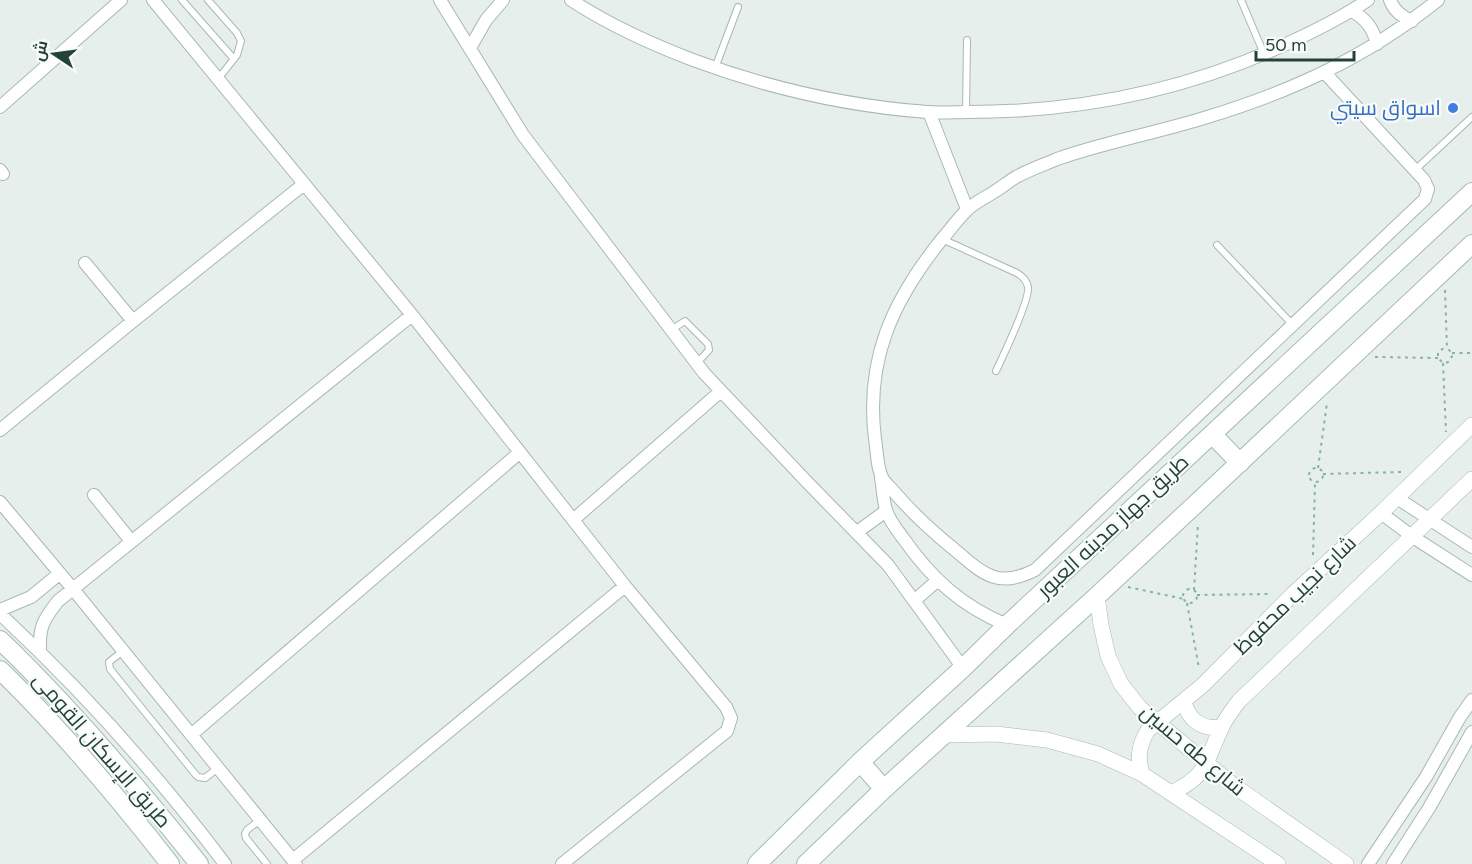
<svg xmlns="http://www.w3.org/2000/svg" width="1472" height="864" font-family="Figtree,Cairo,sans-serif">
  <style>
    .lines { fill: none; stroke-linecap: round; stroke-linejoin: round }
    .service-casing { stroke: #a8b8b2; stroke-width: 8 }
    .minor-casing { stroke: #a8b8b2; stroke-width: 14 }
    .tertiary-casing { stroke: #a8b8b2; stroke-width: 16 }
    .secondary-casing { stroke: #a4bbb3; stroke-width: 20 }
    .path { stroke: #86b3a5; stroke-width: 2; stroke-dasharray: 3 4.5; stroke-linecap: butt }
    .service { stroke: #fff; stroke-width: 6 }
    .minor { stroke: #fff; stroke-width: 12 }
    .tertiary { stroke: #fff; stroke-width: 15 }
    .secondary { stroke: #fff; stroke-width: 18 }
    .shop-dot { fill: #3f7fe0; stroke: #f7fbf9; stroke-width: 2 }
    .labels { text-anchor: middle; stroke-width: 4.5; stroke-linejoin: round; paint-order: stroke }
    .shop-label { font-size: 21px; fill: #366cbe; stroke: #f7fbf9; text-anchor: end }
    .street-label { font-size: 21px; fill: #24423a; stroke: #f7fbf9 }
  </style>
  <rect width="100%" height="100%" fill="#e6efeb"/>
  <g class="lines">
    <g class="service-casing">
      <path id="service" d="M182 0 234 59
        M208 0 237 33 241 41 237 55 218 79
        M1241 0 1264 54
        M715 68 738 7
        M966 112 967 40
        M1415 170 1472 117
        M942 239 1017 273C1022 276 1027 281 1028 287 1030 300 1003 356 996 371
        M1217 245 1293 325
        M671 330 685 321 708 344 709 350 697 363
        M123 651 109 662 110 669 196 775 198 777 205 778 218 768
        M260 820 247 830 245 834 246 838 267 864"/>
    </g>
    <g class="minor-casing">
      <path id="minor" d="M153 0 412 315 625 586 726 707 731 718 727 731 562 864
        M440 0 523 135 704 373 807 482 888 565 963 668
        M571 0C609 25 651 44 693 60 768 88 847 106 927 112 940 113 954 112 968 112 1077 112 1184 91 1284 45 1313 32 1341 18 1368 0
        M1390 0C1394 11 1402 17 1412 21
        M1352 11C1366 19 1373 28 1377 44
        M470 48 486 20 503 0
        M1325 73 1424 180 1428 189 1425 199 1035 570C998 589 983 574 955 550 934 533 914 515 896 494 892 489 886 484 883 479 877 470 877 450 875 439 865 359 893 300 942 239 950 230 957 220 965 212 973 203 985 198 994 192 1002 187 1008 182 1016 177 1029 170 1043 165 1057 159 1105 142 1156 133 1204 118 1291 92 1367 57 1438 0
        M0 107 121 0
        M929 112 967 209
        M0 170 3 174
        M85 263 133 321
        M0 430 133 321 304 184
        M881 478C883 488 883 500 886 510 889 520 897 530 903 538 931 578 961 606 1007 625
        M94 495 131 541
        M1397 498 1472 547
        M0 502 73 589 296 864
        M1381 513 1413 537 1472 575
        M573 520 721 391
        M857 532 886 511
        M915 600 938 580
        M0 610 31 597 59 574
        M0 614C82 690 157 774 225 864
        M40 651C39 627 43 620 58 601L412 315
        M191 735 519 453
        M293 860 625 586
        M1368 864 1426 777 1460 717 1472 700
        M1393 864 1429 808 1472 732"/>
    </g>
    <g class="tertiary-casing">
      <path id="tertiary" d="M1097 596 1101 625 1108 656 1121 684 1140 708 1233 785 1346 864
        M1184 701C1188 720 1202 730 1222 727
        M943 735 996 734 1047 740 1098 754 1142 774 1278 864
        M1142 774C1137 757 1139 745 1148 730L1203 685 1293 594 1381 513 1472 425
        M1171 793C1208 776 1205 762 1221 729 1225 719 1232 710 1239 701L1472 479"/>
    </g>
    <g class="secondary-casing">
      <path id="secondary" d="M1212 434 1240 463
        M0 640C72 709 137 786 199 864
        M0 670C62 730 117 796 170 864
        M860 762 884 789
        M757 864 860 762 963 668 1007 625 1472 192
        M806 864 884 789 1097 596 1200 500 1472 244"/>
    </g>
    <path class="path" d="M1445 290 1447 348 1452 353V356L1449 362 1443 363 1438 358V352L1444 348H1447
      M1452 353H1472
      M1375 357 1438 358
      M1443 363 1446 432
      M1309 475a7 7 0 1 1 14 0a7 7 0 1 1-14 0Z
      M1318 468 1327 403
      M1323 474 1402 472
      M1313 555 1315 483
      M1128 587 1184 599
      M1183 596a7 7 0 1 1 14 0a7 7 0 1 1-14 0Z
      M1194 590 1198 524
      M1197 595 1272 594
      M1187 603 1199 668"/>
    <use href="#service" class="service"/>
    <use href="#minor" class="minor"/>
    <use href="#tertiary" class="tertiary"/>
    <use href="#secondary" class="secondary"/>
  </g>
  <circle class="shop-dot" cx="1453" cy="108" r="6"/>
  <g class="labels">
    <g class="shop-label">
      <text x="1441" y="115">اسواق سيتي</text>
    </g>
    <g class="street-label">
      <text transform="translate(1113 526) rotate(-43)" y="7">طريق جهاز مدينه العبور</text>
      <text transform="translate(1295 595) rotate(-44)" y="7">شارع نجيب محفوظ</text>
      <text transform="translate(102 750) rotate(49)" y="7">طريق الإسكان القومى</text>
      <text transform="translate(1193 750) rotate(40)" y="7">شارع طه حسين</text>
    </g>
  </g>
  <g transform="translate(54 54) rotate(283)" stroke="#f7fbf9" stroke-width="4.5" paint-order="stroke">
  <path d="M0-4.5L10 22L0 15L-10 22Z" fill="#24423a"/>
  <text y="-9" font-size="16" font-weight="bold" text-anchor="middle" fill="#24423a">ش</text>
  </g>
  <path d="M1256 51v9h98v-9" fill="none" stroke="#24423a" stroke-width="3"/>
  <text x="1265" y="51" font-size="18" fill="#24423a" stroke="#f7fbf9" stroke-width="4.5" paint-order="stroke">50 m</text>
</svg>
